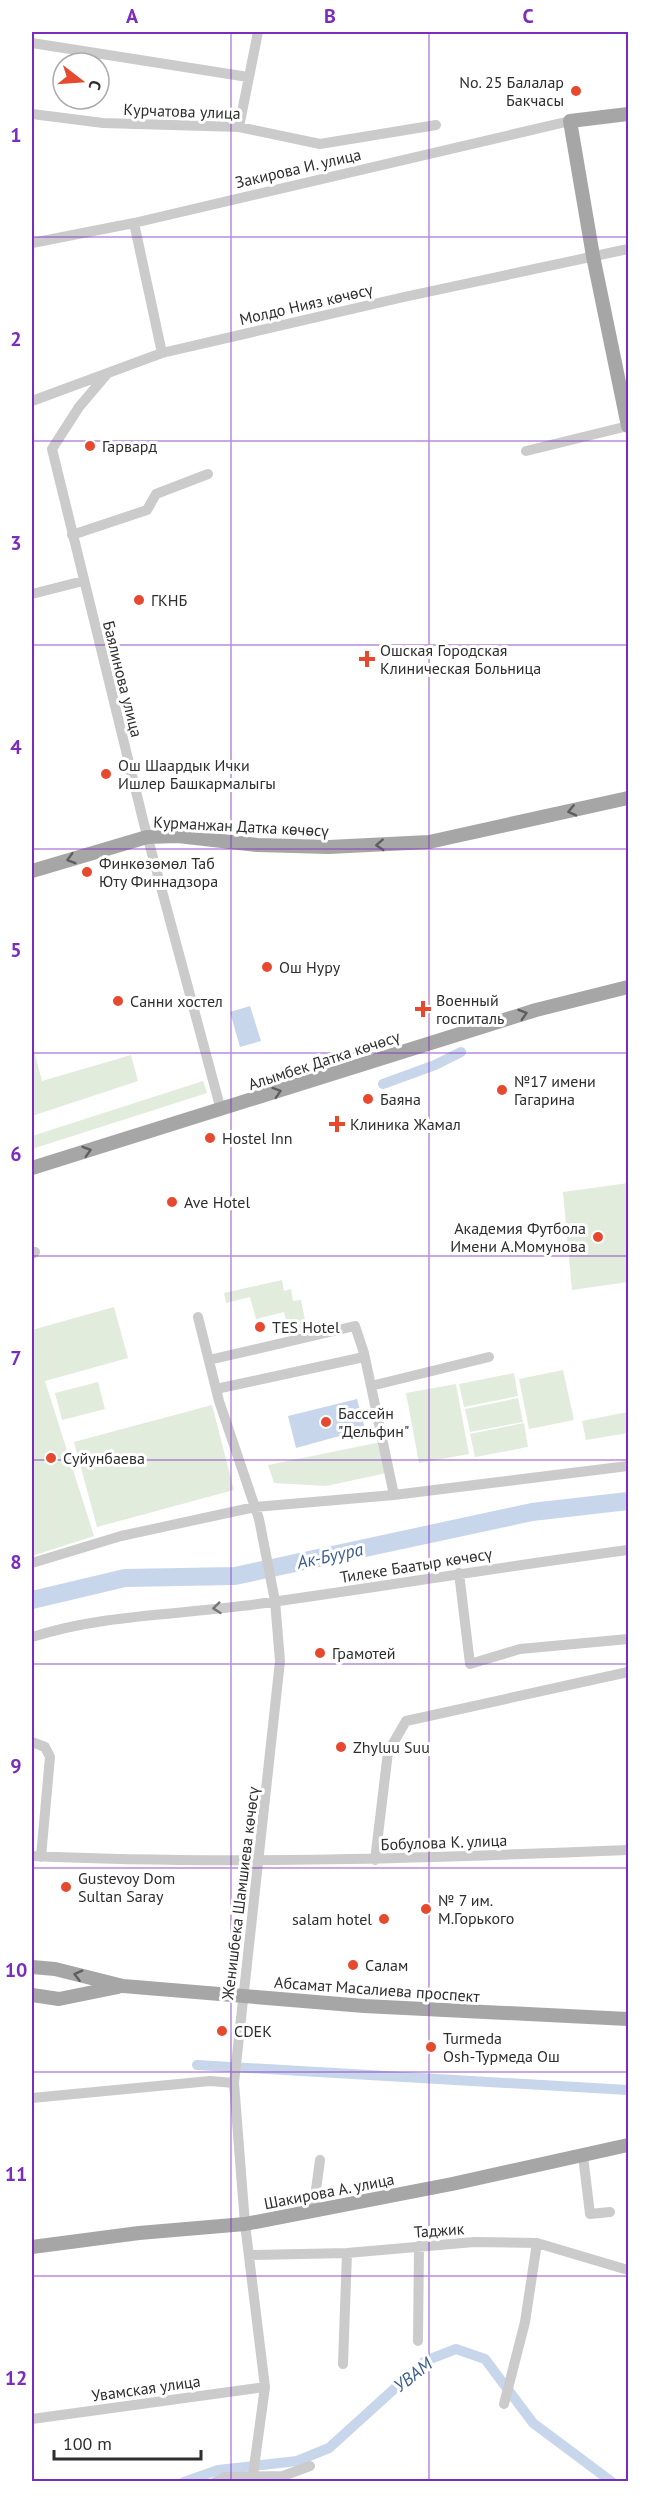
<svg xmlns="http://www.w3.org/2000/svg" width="660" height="2513" font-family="'PT Sans',sans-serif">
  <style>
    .green { fill: #e1ecdc }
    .water { fill: #c8d6ec }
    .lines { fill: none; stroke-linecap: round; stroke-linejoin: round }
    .canal { stroke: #c8d6ec; stroke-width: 10 }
    .river { stroke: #c8d6ec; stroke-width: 18 }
    .minor { stroke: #cbcbcb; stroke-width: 10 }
    .major { stroke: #a6a6a6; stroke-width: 14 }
    .oneway { stroke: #5e5e5e }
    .oneway2 { stroke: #757575 }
    .grid { fill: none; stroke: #7b2cbf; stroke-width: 1.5; stroke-opacity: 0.55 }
    .poi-dot { fill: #e7492f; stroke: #fff; stroke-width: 2 }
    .labels { text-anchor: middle; stroke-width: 6; stroke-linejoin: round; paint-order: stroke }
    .poi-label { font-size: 16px; fill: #2e2e2e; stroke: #fff; text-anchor: start }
    .street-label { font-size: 16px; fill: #2e2e2e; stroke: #fff }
    .water-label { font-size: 18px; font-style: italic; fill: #3b5d91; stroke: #fff }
    .neatline { fill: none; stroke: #7b2cbf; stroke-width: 2 }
    .grid-label { font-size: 20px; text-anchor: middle; font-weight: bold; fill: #7b2cbf }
  </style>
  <rect width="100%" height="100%" fill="#fff"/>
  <path class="green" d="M32 1043 42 1081 131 1055 138 1081 32 1116Z
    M203 1081 207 1093 32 1149V1136Z
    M628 1183V1285V1282L572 1290 563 1192Z
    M282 1280 284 1291 291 1289 293 1301 301 1300 307 1330 290 1335 284 1312 256 1319 250 1297 226 1303 224 1293Z
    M114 1307 128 1358 45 1381 94 1536 32 1556V1330Z
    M563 1370 574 1420 529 1429 519 1379Z
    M514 1373 518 1396 464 1407 459 1384Z
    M98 1382 105 1409 62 1420 55 1393Z
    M456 1384 469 1454 419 1463 406 1393Z
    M518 1398 523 1422 470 1432 465 1409Z
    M212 1405 234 1490 97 1527 74 1442Z
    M628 1412V1433L586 1440 582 1421Z
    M524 1423 528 1447 475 1457 470 1434Z
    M381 1442 387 1473 326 1486 274 1483 268 1465Z"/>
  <path class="water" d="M250 1006 261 1041 240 1047 230 1012Z
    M357 1399 365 1429 296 1448 288 1416Z"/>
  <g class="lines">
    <path class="canal" d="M383 1084 435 1065 461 1052
      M197 2065 628 2090
      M184 2482 218 2470 297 2461 329 2448 425 2361 456 2349 485 2359 533 2423 612 2482"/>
    <path class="river" d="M32 1600 125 1578 235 1576 532 1512 628 1501"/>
    <path class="minor" d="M32 43 248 77
      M32 114 103 123 239 127 320 144 436 125
      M239 127 258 32
      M134 223 162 353
      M32 243 134 223 570 121
      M107 374 79 407 52 449 144 824 221 1110
      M32 401 162 353 404 297 628 249
      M526 451 628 426
      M72 535 147 510 156 494 208 474
      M32 594 83 581
      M32 1254 35 1252
      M198 1317 219 1401 259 1519 275 1601 280 1661 234 2083 245 2224 265 2387 252 2482
      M371 1386 489 1357
      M216 1389 364 1357
      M394 1495 628 1466
      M32 1563 121 1536 255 1507 394 1495 364 1353 355 1326 209 1360
      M459 1573 470 1664 520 1649 628 1639
      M32 1637C107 1613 187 1615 265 1603 386 1586 507 1566 628 1550
      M32 1742 45 1747 50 1757 41 1857
      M32 1856C231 1865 430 1858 628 1850
      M375 1860 388 1752 406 1721 628 1672
      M32 2098 210 2081 234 2083
      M583 2156 590 2214 610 2212
      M313 2212 320 2160
      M249 2255 347 2253 474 2242 537 2243 628 2270
      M418 2341 419 2246
      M343 2364 347 2253
      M504 2404 525 2322 537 2243
      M32 2419 265 2387
      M215 2482 224 2477 283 2476 310 2466"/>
    <path class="major" d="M628 114 570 121 593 256 628 426
      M32 871 147 837 178 836 257 845 329 847 429 842 628 798
      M32 1168 536 1010 628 987
      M32 1967 55 1969 123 1986 364 2006 628 2019
      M32 1995 59 1999 118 1987
      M32 2247 139 2233 245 2224 452 2184 628 2145"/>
  </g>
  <defs><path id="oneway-chevron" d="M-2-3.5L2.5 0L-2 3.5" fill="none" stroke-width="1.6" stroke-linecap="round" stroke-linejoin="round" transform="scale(1.5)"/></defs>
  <g class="oneway">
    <use href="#oneway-chevron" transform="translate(572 811) rotate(167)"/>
    <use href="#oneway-chevron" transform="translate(380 845) rotate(177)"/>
    <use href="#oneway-chevron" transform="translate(71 859) rotate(164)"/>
    <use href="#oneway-chevron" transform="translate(523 1014) rotate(-18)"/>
    <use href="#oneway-chevron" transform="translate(277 1092) rotate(-18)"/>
    <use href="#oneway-chevron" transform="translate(87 1151) rotate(-17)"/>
    <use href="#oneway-chevron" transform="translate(78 1975) rotate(-166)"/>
  </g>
  <use class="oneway2" href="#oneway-chevron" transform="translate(217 1608) rotate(174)"/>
  <path class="grid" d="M231 32V2482M429 32V2482M32 237H628M32 441H628M32 645H628M32 849H628M32 1053H628M32 1256H628M32 1460H628M32 1664H628M32 1868H628M32 2072H628M32 2276H628"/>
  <g class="poi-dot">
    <circle cx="576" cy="91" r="6"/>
    <circle cx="90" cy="446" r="6"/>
    <circle cx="139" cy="600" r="6"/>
    <path d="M364 650h6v6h6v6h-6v6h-6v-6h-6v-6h6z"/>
    <circle cx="106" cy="774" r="6"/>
    <circle cx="87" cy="872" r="6"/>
    <circle cx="267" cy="967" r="6"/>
    <circle cx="118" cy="1001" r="6"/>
    <path d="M420 1000h6v6h6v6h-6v6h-6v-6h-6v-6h6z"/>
    <circle cx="502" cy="1090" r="6"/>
    <circle cx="368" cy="1099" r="6"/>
    <path d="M334 1115h6v6h6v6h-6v6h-6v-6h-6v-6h6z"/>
    <circle cx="210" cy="1138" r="6"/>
    <circle cx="172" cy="1202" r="6"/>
    <circle cx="598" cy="1237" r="6"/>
    <circle cx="260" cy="1327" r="6"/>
    <circle cx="326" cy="1422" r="6"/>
    <circle cx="51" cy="1458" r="6"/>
    <circle cx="320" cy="1653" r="6"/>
    <circle cx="341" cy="1747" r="6"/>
    <circle cx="66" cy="1887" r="6"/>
    <circle cx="426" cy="1909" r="6"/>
    <circle cx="384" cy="1919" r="6"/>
    <circle cx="353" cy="1965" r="6"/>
    <circle cx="222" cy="2031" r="6"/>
    <circle cx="431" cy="2047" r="6"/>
  </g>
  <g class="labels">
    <g class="poi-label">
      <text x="564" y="88" text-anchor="end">No. 25 Балалар<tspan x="564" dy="18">Бакчасы</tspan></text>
      <text x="102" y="452">Гарвард</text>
      <text x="151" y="606">ГКНБ</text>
      <text x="380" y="656">Ошская Городская<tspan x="380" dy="18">Клиническая Больница</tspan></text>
      <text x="118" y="771">Ош Шаардык Ички<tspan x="118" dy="18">Ишлер Башкармалыгы</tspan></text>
      <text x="99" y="869">Финкөзөмөл Таб<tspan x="99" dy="18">Юту Финнадзора</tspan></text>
      <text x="279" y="973">Ош Нуру</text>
      <text x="436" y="1006">Военный<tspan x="436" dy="18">госпиталь</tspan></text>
      <text x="130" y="1007">Санни хостел</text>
      <text x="514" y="1087">№17 имени<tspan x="514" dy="18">Гагарина</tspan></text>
      <text x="380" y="1105">Баяна</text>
      <text x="350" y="1130">Клиника Жамал</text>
      <text x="222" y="1144">Hostel Inn</text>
      <text x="184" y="1208">Ave Hotel</text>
      <text x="586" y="1234" text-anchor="end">Академия Футбола<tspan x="586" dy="18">Имени А.Момунова</tspan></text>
      <text x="272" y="1333">TES Hotel</text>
      <text x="338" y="1419">Бассейн<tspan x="338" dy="18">"Дельфин"</tspan></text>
      <text x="63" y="1464">Суйунбаева</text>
      <text x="332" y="1659">Грамотей</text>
      <text x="353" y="1753">Zhyluu Suu</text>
      <text x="78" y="1884">Gustevoy Dom<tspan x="78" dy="18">Sultan Saray</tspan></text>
      <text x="438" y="1906">№ 7 им.<tspan x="438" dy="18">М.Горького</tspan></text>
      <text x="372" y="1925" text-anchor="end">salam hotel</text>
      <text x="365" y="1971">Салам</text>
      <text x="234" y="2037">CDEK</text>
      <text x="443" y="2044">Turmeda<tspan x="443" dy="18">Osh-Турмеда Ош</tspan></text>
    </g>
    <g class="street-label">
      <text transform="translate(182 111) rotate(2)" y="6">Курчатова улица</text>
      <text transform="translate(298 168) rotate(-13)" y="6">Закирова И. улица</text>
      <text transform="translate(306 304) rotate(-13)" y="6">Молдо Нияз көчөсү</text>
      <text transform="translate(123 679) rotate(76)" y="6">Баялинова улица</text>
      <text transform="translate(241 826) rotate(3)" y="6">Курманжан Датка көчөсү</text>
      <text transform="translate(324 1060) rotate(-18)" y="6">Алымбек Датка көчөсү</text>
      <text transform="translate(416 1565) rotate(-9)" y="6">Тилеке Баатыр көчөсү</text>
      <text transform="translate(444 1842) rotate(-2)" y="6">Бобулова К. улица</text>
      <text transform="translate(240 1893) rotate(-83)" y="6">Женишбека Шамшиева көчөсү</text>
      <text transform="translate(377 1989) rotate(4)" y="6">Абсамат Масалиева проспект</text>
      <text transform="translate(329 2191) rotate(-11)" y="6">Шакирова А. улица</text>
      <text transform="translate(439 2230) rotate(-4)" y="6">Таджик</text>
      <text transform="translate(146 2388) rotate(-8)" y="6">Увамская улица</text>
    </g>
    <g class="water-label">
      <text transform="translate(330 1556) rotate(-12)" y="6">Ак-Буура</text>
      <text transform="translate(413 2375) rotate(-38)" y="6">УВАМ</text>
    </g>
  </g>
  <rect width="660" height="2513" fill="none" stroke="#ffffff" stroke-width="66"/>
  <g transform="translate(81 81) rotate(107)"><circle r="28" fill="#ffffff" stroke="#ababab" stroke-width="1.5"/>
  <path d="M0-4.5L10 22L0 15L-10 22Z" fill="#e7492f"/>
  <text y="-9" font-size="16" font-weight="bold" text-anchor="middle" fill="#2e2e2e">С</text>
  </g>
  <path d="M54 2450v9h147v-9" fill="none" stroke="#2e2e2e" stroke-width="3"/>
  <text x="63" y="2450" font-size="18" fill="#2e2e2e" stroke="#ffffff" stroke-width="4.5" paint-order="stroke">100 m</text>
  <rect x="33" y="33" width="594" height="2447" class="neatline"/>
  <g class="grid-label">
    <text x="132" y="23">A</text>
    <text x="330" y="23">B</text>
    <text x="528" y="23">C</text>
    <text x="16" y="142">1</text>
    <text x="16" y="346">2</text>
    <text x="16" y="550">3</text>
    <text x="16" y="754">4</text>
    <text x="16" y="957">5</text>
    <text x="16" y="1161">6</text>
    <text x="16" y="1365">7</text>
    <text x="16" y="1569">8</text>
    <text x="16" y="1773">9</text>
    <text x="16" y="1977">10</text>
    <text x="16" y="2181">11</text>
    <text x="16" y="2385">12</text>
  </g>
</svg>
